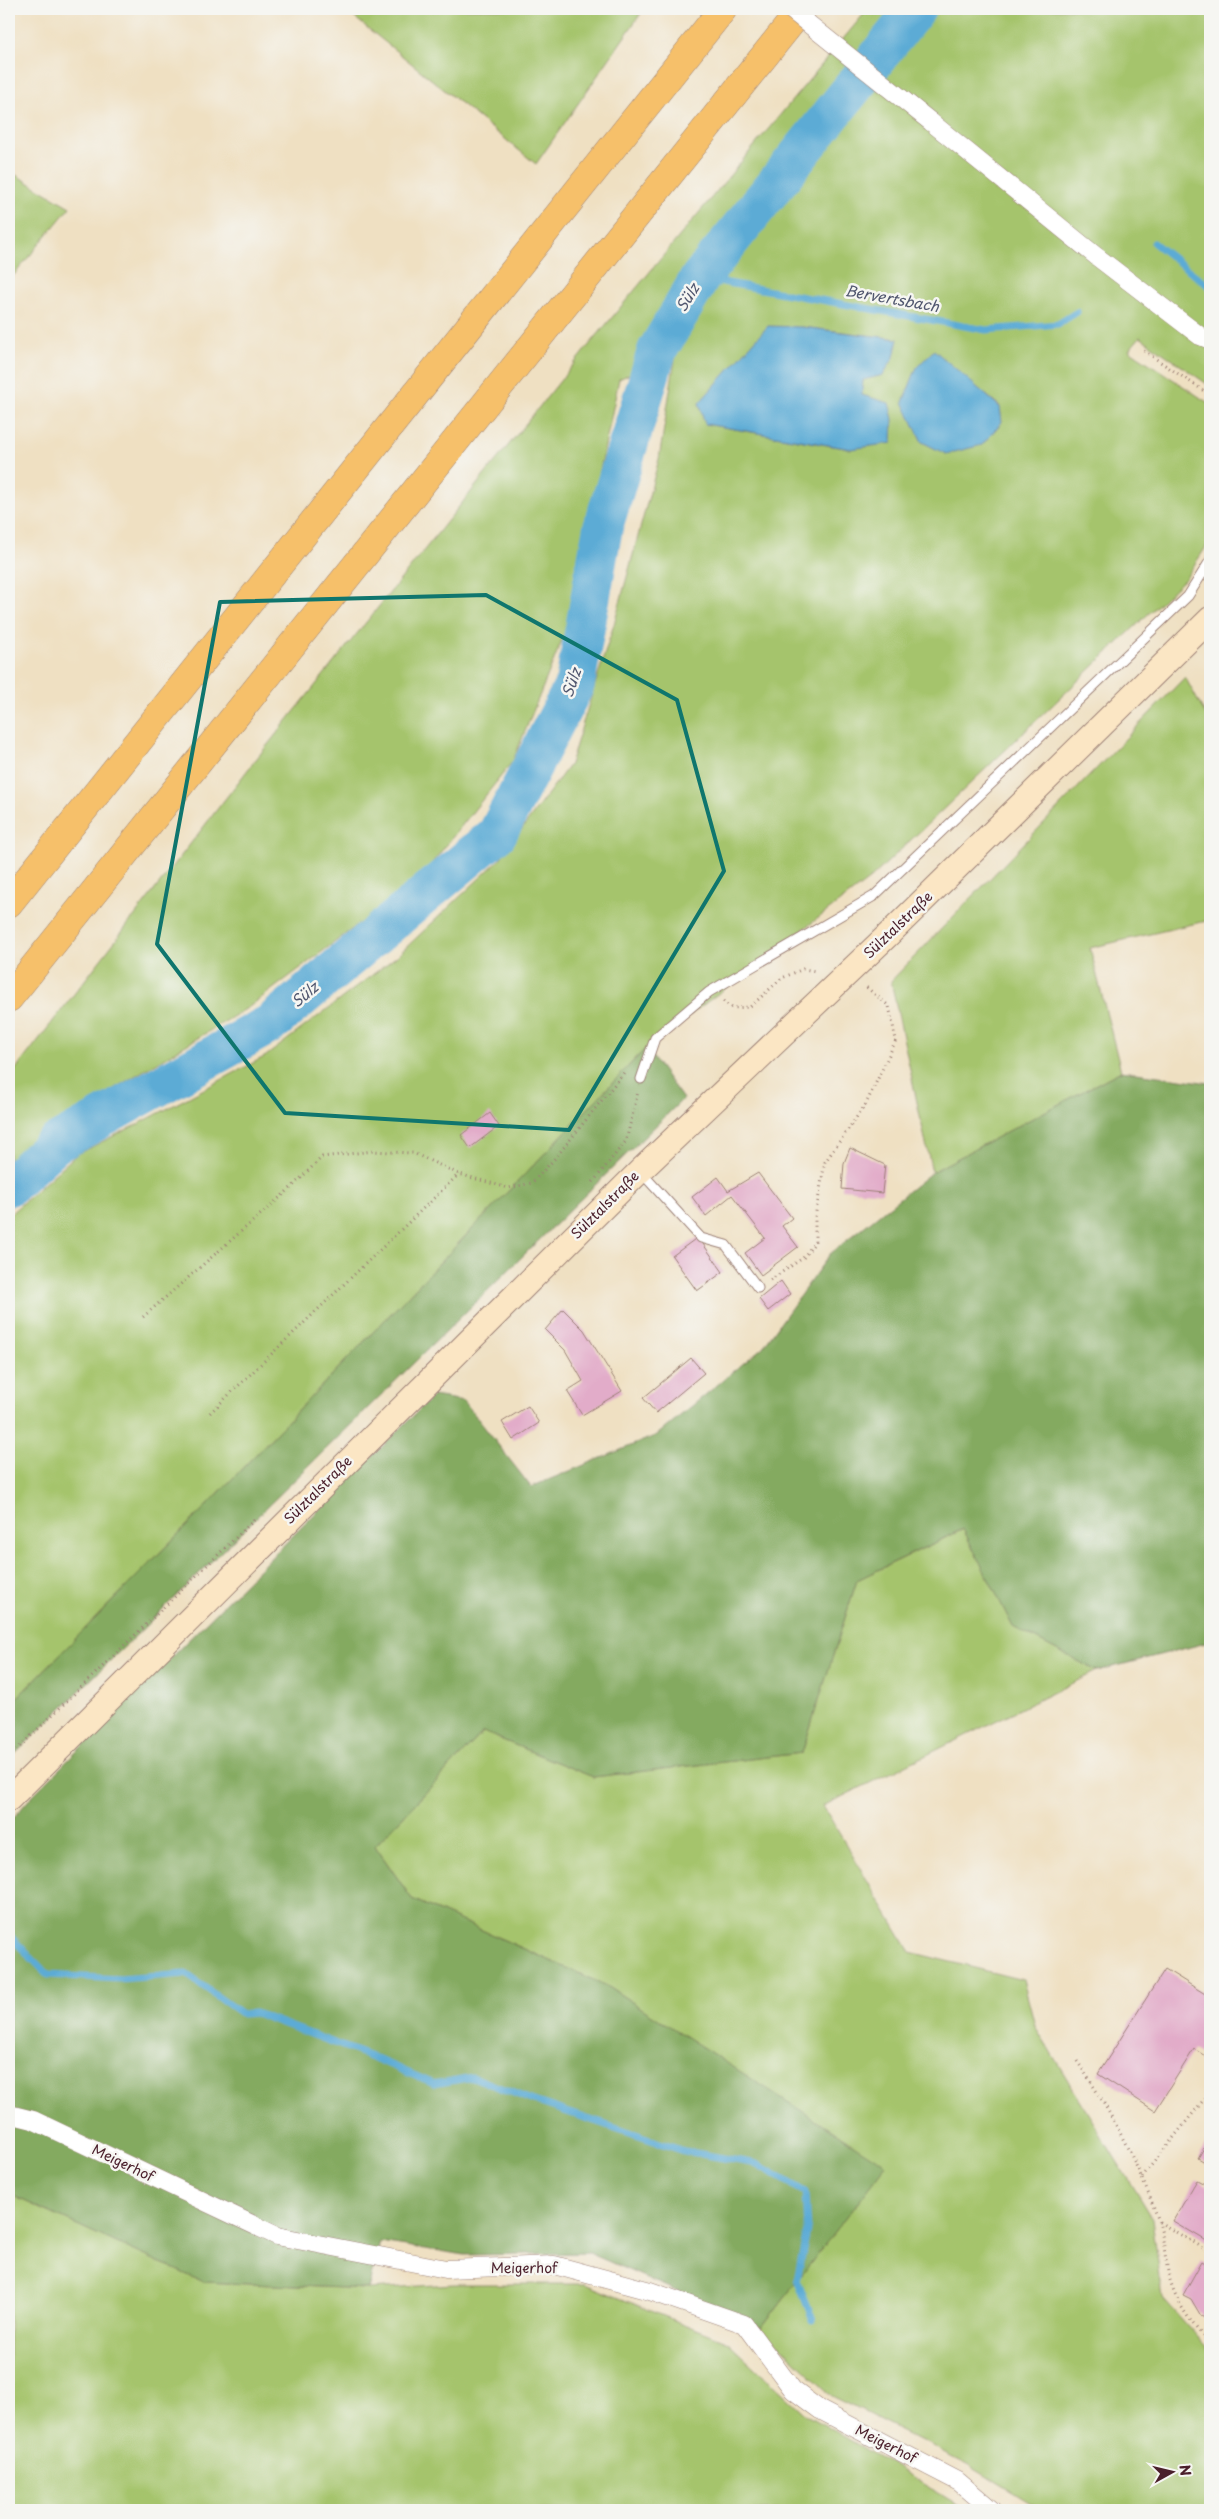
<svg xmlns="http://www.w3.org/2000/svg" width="1219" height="2519" font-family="'Playpen Sans',sans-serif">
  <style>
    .green { fill: #a5c46c; stroke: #78724c; fill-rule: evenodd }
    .forest { fill: #84aa60; stroke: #676446 }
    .water { fill: #5babd5; stroke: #526580 }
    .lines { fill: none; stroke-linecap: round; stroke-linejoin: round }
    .stream { stroke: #5babd5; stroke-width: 7 }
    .river { stroke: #5babd5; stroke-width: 40 }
    .building { fill: #e2acc9 }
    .lane-casing { stroke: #9c8076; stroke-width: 11 }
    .street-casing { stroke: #9c8076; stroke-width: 19 }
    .secondary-casing { stroke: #9c8076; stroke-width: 26 }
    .highway-casing { stroke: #9c8076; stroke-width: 29 }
    .path { stroke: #9c8076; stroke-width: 3; stroke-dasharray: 1 4; stroke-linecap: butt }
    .lane { stroke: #fff; stroke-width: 9 }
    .street { stroke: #fff; stroke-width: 18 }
    .secondary { stroke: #fbe6c4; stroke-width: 24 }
    .highway { stroke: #f6c06b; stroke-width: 28 }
    .street-bridge-casing { stroke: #9c8076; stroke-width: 19; stroke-linecap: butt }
    .street-bridge { stroke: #fff; stroke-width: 18 }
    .marked { fill: none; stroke: #0f766e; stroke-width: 4; stroke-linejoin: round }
    .labels { text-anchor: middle; stroke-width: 5; stroke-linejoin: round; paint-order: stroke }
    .street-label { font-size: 14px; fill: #4a1f2b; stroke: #f6f6f2 }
    .water-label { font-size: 15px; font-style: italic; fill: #51576f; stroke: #f6f6f2 }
  </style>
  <rect width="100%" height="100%" fill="#f6f6f2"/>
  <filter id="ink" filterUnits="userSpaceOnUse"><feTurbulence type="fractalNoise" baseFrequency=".02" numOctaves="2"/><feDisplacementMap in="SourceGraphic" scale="10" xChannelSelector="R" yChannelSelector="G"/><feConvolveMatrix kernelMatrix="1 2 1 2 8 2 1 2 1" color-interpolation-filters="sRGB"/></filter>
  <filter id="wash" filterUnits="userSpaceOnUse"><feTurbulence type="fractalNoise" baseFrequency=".0096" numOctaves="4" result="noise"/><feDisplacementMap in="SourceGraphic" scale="20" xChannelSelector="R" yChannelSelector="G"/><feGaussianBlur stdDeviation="1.12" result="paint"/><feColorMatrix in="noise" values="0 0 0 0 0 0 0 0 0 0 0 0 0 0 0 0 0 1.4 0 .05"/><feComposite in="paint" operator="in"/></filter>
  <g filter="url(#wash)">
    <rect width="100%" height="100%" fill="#efe0c2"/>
    <path class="green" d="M344 9H644L536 164Z
      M868 9H1210V386L1140 337 1129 350 1210 404V541L1185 579 870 879 646 1048 212 1500 9 1706V1215L77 1154 144 1121 266 1056 397 956 499 860 570 764 615 621 659 459 676 353 619 379 568 625 513 761 421 877 249 1007 67 1117 9 1162V1078L253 763 585 350ZM802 327 898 339 863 380 851 449 706 424 699 403ZM981 391 1000 406 922 442Z
      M9 171 70 207 9 281Z
      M1185 677 1210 723V920L1090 948 1121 1071 932 1172 891 981Z
      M964 1529 1013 1627 1097 1671 823 1806 910 1952 1023 1980 1035 2026 1152 2219 1163 2298 1210 2351V2510H1044L968 2464 832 2396 761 2328 885 2166 607 1986 412 1899 375 1846 483 1732 593 1777 802 1753 857 1580Z
      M9 2194 203 2282 368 2289 454 2284H585L728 2342 804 2413 968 2510H9Z"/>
    <path class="forest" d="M646 1048 683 1099 9 1760V1706L212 1500Z
      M1121 1071 1210 1083V1642L1097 1671 1013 1627 963 1529 857 1580 802 1753 593 1777 483 1732 375 1846 412 1899 607 1986 886 2165 761 2328 589 2253 465 2255 380 2242 368 2289 203 2282 9 2194V1823L33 1795 433 1396 464 1401 531 1487 657 1435 763 1347 830 1254 932 1172Z"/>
    <path class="water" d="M768 326 802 327 898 339 894 357 883 375 863 380 862 395 889 403 893 419 892 443 851 449 705 424 699 403Z
      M934 350 1000 407 1002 422 982 445 946 454 922 442 903 402 917 367Z"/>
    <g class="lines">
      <path class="stream" d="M1154 243 1210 287
        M700 278 986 330 1058 324 1077 312
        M9 1935 48 1975 119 1979 186 1974 242 2014 255 2013 374 2058 434 2084 473 2077 531 2100 684 2151 757 2164 805 2192 807 2231 797 2280 813 2320"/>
      <path class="river" d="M9 1186 55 1144 270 1024 497 834 575 684 603 527 657 351 700 278 916 9"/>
    </g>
    <g id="blocks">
      <path class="building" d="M490 1113 499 1126 470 1148 461 1135Z
        M850 1148 885 1165 882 1193 842 1189 844 1163Z
        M758 1173 792 1218 782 1226 798 1247 761 1275 745 1253 765 1238 732 1195 706 1216 692 1197 718 1177 728 1191Z
        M698 1237 723 1272 697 1291 672 1256Z
        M781 1281 790 1294 768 1311 759 1299Z
        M563 1309 584 1330 622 1391 582 1415 567 1391 583 1381 565 1350 545 1330Z
        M691 1358 704 1373 656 1413 643 1398Z
        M528 1406 539 1423 513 1440 502 1422Z
        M1165 1969 1210 1997V2059L1194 2049 1155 2111 1098 2074Z
        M1210 2138V2165L1198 2158Z
        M1197 2180 1210 2187V2243L1173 2221Z
        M1202 2261 1210 2266V2321L1201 2316 1191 2299 1183 2295Z"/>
    </g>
  </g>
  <g filter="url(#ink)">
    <use href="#blocks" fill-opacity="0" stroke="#9c8076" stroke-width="1"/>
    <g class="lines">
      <g class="lane-casing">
        <path id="lane" d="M641 1079 655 1038 709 992 874 896 1188 596 1210 561
          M640 1171 701 1238 726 1245 758 1288"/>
      </g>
      <g class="street-casing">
        <path id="street" d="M931 122 1096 256 1200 336 1210 340
          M9 2114 33 2120 277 2236 446 2269 554 2265 650 2291 744 2324 793 2390 820 2410 959 2482 992 2510"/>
      </g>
      <g class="secondary-casing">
        <path id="secondary" d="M9 1799 640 1171 887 936 1210 619"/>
      </g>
      <g class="highway-casing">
        <path id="highway" d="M9 903 723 9
          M9 998 802 9"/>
      </g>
      <path class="path" d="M1144 351 1210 395
        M723 1001 732 1008 750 1007 782 978 803 969 816 971
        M593 1182 626 1141 638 1092
        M770 1280 803 1258 815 1242V1217L825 1162 866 1104 896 1040 889 1006 866 987
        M143 1317 292 1187 322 1157 373 1151 413 1153 459 1174 508 1188 532 1183 557 1156 626 1070
        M210 1413 459 1174
        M9 1757 256 1518
        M1077 2061C1109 2108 1136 2160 1156 2213 1164 2234 1164 2255 1169 2276 1176 2304 1192 2324 1210 2344
        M1142 2177 1210 2092
        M1159 2222 1210 2252"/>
      <use href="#lane" class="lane"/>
      <use href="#street" class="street"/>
      <use href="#secondary" class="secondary"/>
      <use href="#highway" class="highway"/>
      <g class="street-bridge-casing">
        <path id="street-bridge" d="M790 9 931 122"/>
      </g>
      <use href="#street-bridge" class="street-bridge"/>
    </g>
  </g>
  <path class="marked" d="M486 595 677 700 724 871 569 1130 285 1113 157 944 220 602Z"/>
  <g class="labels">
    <g class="street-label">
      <text transform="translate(898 925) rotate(-44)" y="5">Sülztalstraße</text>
      <text transform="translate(605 1205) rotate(-45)" y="5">Sülztalstraße</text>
      <text transform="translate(318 1490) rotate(-45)" y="5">Sülztalstraße</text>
      <text transform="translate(123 2163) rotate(26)" y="5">Meigerhof</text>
      <text x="524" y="2273">Meigerhof</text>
      <text transform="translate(886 2444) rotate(27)" y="5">Meigerhof</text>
    </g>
    <g class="water-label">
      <text transform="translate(688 298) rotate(-59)" y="5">Sülz</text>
      <text transform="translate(892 299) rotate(10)" y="5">Bervertsbach</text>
      <text transform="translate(572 683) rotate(-71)" y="5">Sülz</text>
      <text transform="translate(305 995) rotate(-40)" y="5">Sülz</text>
    </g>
  </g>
  <rect width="1219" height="2519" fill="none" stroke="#f6f6f2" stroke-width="30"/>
  <g transform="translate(1172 2472) rotate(82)" stroke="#f6f6f2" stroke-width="4" paint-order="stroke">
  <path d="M0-4L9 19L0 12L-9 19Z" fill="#4a1f2b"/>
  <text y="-8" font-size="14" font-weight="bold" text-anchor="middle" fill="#4a1f2b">N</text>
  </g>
</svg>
